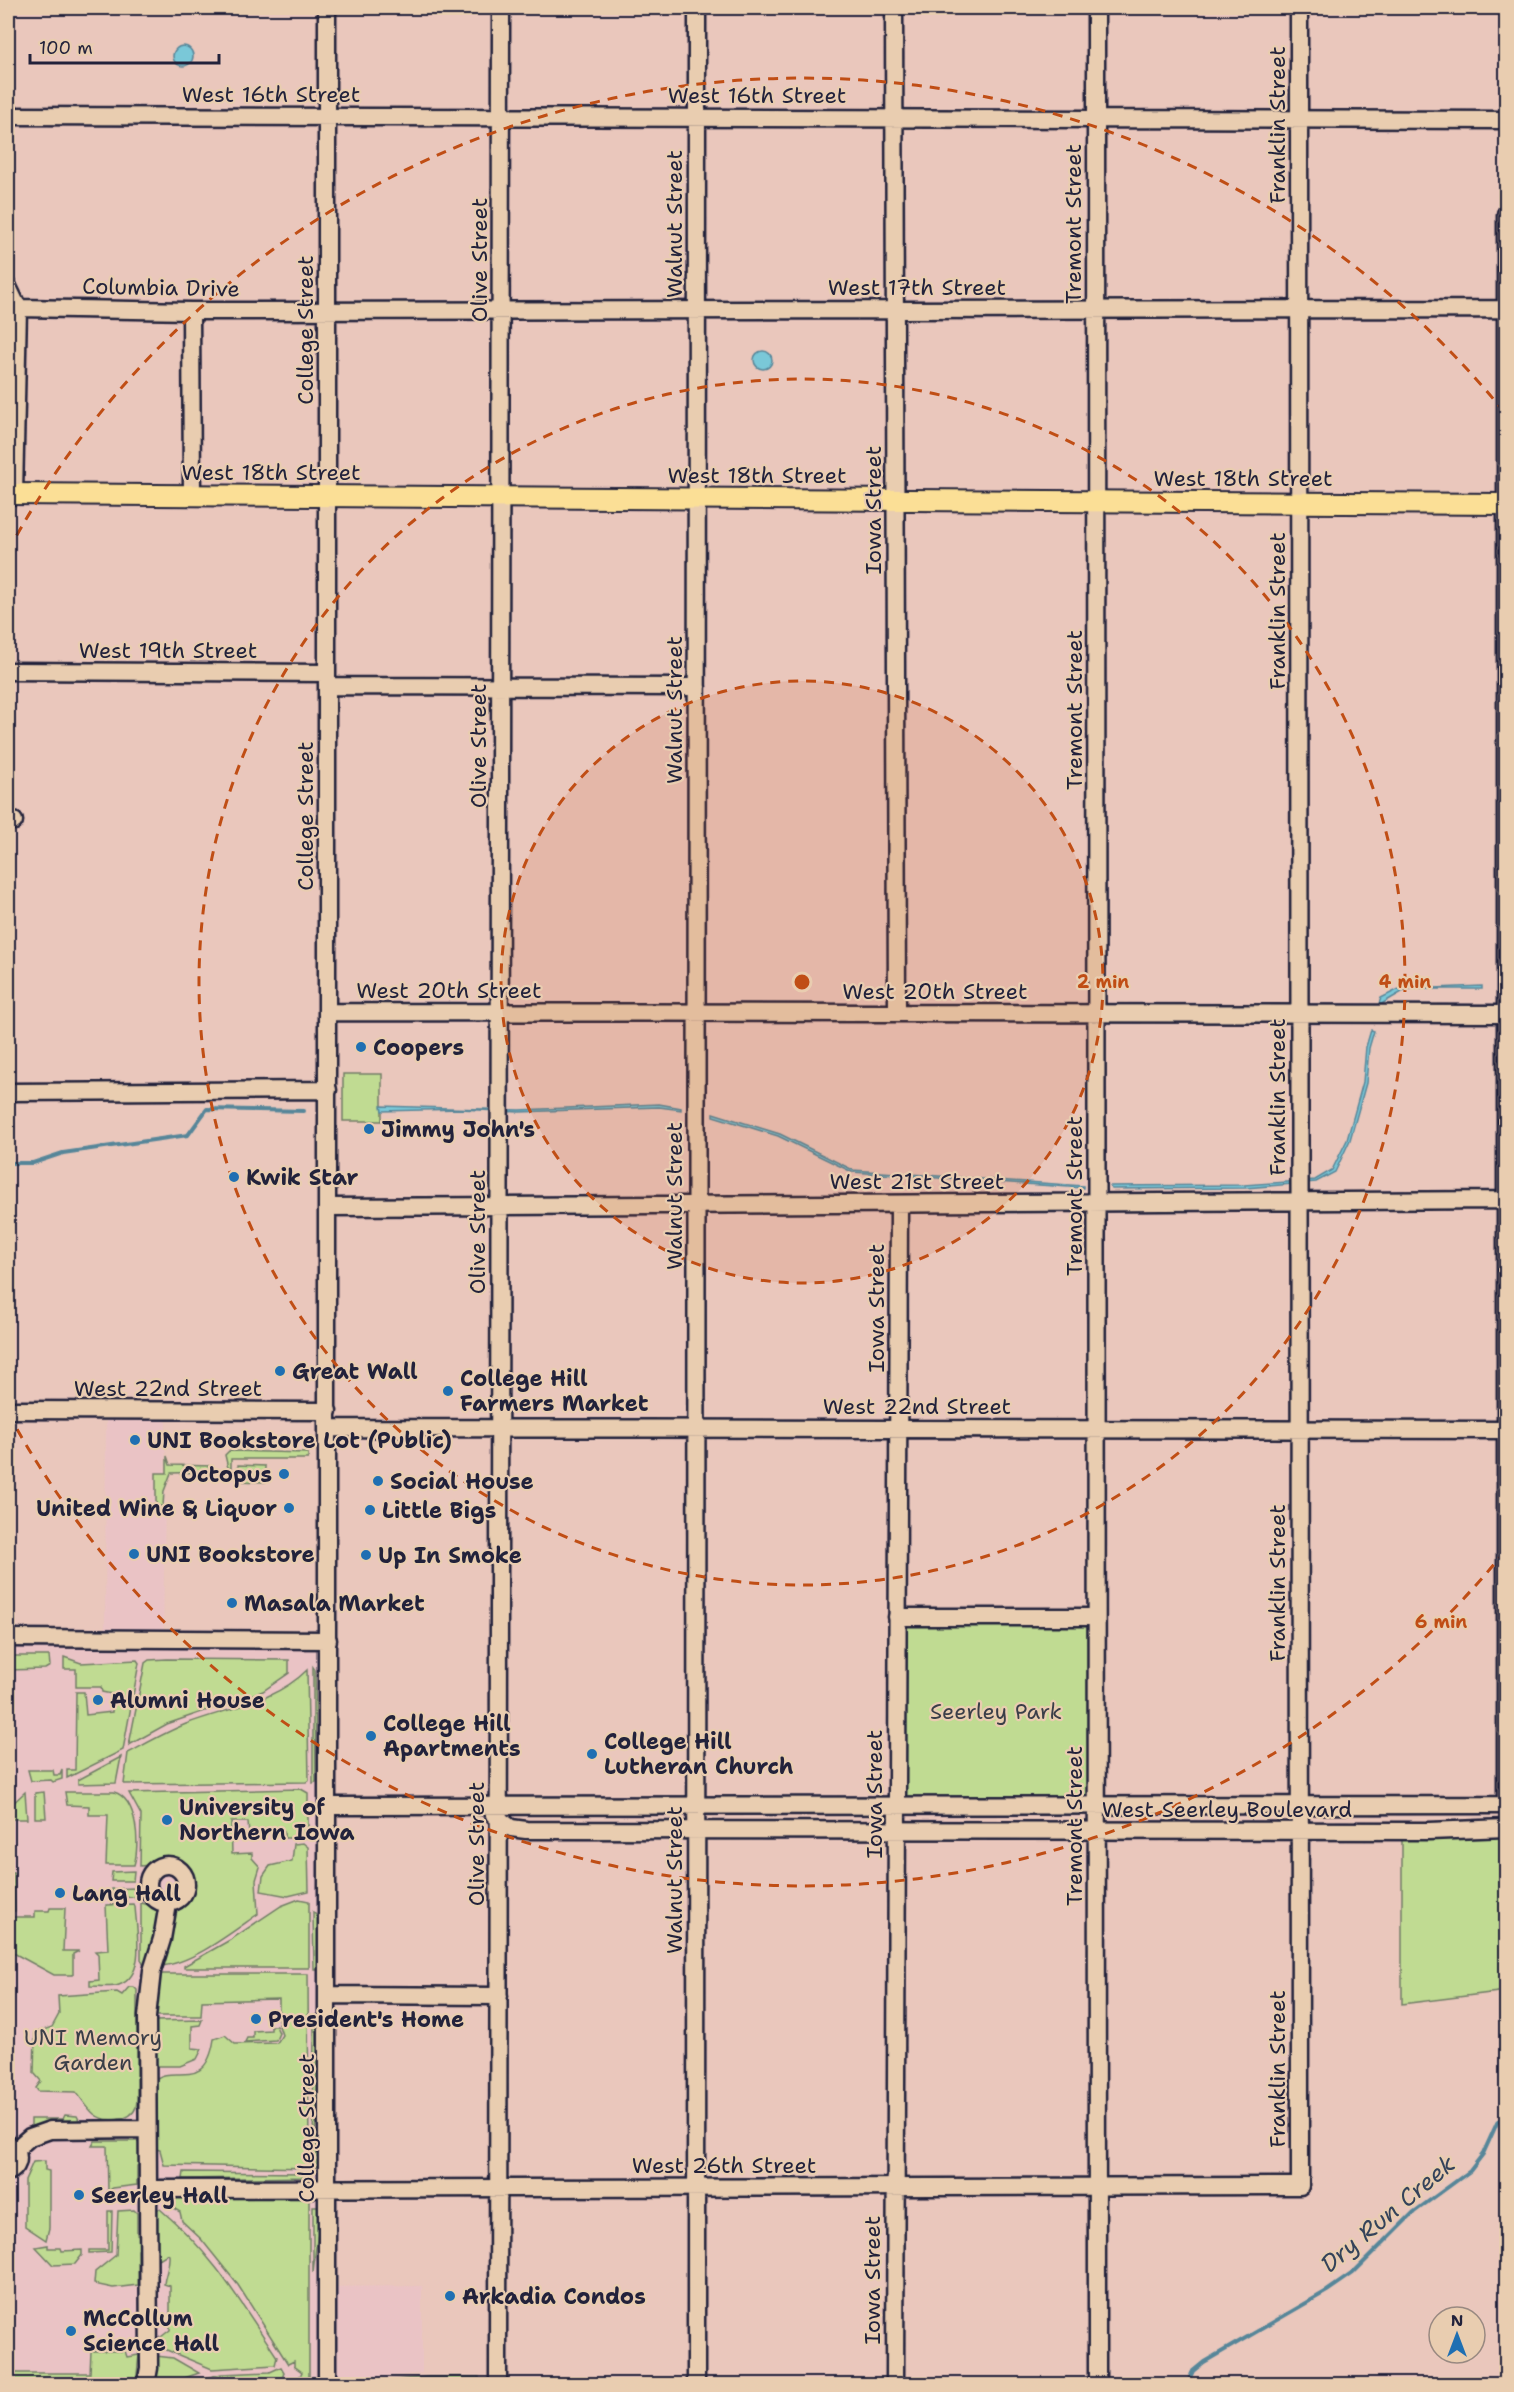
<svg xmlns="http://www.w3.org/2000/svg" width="1514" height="2392" font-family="'Shantell Sans',sans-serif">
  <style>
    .built { fill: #eac3c5 }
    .green { fill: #c0db92; stroke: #717e66; stroke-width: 1.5 }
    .water { fill: #7ac8d8; stroke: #578699; stroke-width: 1.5 }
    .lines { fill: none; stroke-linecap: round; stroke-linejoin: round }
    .stream { stroke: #578699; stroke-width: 4 }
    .minor-casing { stroke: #22223b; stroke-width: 21 }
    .major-casing { stroke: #22223b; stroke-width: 24 }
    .minor { stroke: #e9cdb0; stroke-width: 16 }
    .major { stroke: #fbdf96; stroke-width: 20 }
    .ring { fill: none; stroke: #c04e15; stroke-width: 3; stroke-dasharray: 10 8 }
    .poi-dot { fill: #1f6fb2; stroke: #e9cdb0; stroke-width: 2 }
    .labels { text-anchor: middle; stroke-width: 4.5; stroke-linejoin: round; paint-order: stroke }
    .street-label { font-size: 22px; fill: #22223b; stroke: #e9cdb0 }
    .poi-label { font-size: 22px; font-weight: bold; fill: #22223b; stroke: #e9cdb0; text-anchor: start }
    .park-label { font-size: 22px; fill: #3a3e48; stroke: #e9cdb0 }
    .water-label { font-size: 24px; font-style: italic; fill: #34435a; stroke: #e9cdb0 }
    .centre { fill: #c04e15; stroke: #e9cdb0; stroke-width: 3 }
    .ring-label { font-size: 18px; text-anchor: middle; font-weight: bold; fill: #c04e15; stroke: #e9cdb0; stroke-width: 4.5; stroke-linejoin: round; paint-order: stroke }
  </style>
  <rect width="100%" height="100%" fill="#eac7bc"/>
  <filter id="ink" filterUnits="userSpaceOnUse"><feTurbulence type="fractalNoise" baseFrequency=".0167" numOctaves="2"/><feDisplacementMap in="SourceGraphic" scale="12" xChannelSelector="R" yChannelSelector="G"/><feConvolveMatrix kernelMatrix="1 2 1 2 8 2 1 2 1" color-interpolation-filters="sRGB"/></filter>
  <g filter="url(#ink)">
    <path class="built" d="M166 1418 163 1644 324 1645 329 2188 316 2287 422 2286V2373L317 2384H8V1635L105 1637 106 1419Z"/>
    <path class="green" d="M343 1074H382V1121H343Z
      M229 1451 308 1453V1459H231V1468H228L225 1455Z
      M167 1456 170 1465 212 1466 215 1469 212 1472 171 1473 164 1491 163 1506H156V1473H167Z
      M238 1465 265 1466V1482L239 1481Z
      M897 1617H1096V1805L897 1806Z
      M8 1656H49L50 1666 45 1669 8 1670Z
      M64 1657 81 1663 137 1660 139 1663 123 1750 67 1778V1770H75L76 1692H84L86 1715 112 1712V1694L102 1692 101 1687H76V1669H64Z
      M167 1659 289 1660V1673L263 1691 167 1724 129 1745 145 1663 149 1660Z
      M313 1667 315 1670 316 1782 313 1783Z
      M307 1670 309 1780 306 1782 124 1784 128 1753C147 1743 166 1732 186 1724 227 1708 274 1703 307 1670Z
      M121 1757 116 1783 78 1784V1780Z
      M28 1770H53L54 1775H60L62 1770V1779L53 1782 51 1780 31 1781Z
      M301 1789 308 1793V1838H284V1831L259 1832V1835H249L248 1822H231L232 1854 252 1853V1858L260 1867 256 1880 258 1914C232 1932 192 1964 160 1966L176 1908 188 1898C194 1883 189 1861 169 1860 158 1860 151 1866 140 1866L141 1815 129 1793Z
      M25 1792 27 1819H8V1808Z
      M44 1792 46 1818H35V1793Z
      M65 1792H114C138 1799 140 1845 134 1865H106L108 1815H89V1806L67 1805Z
      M1506 1818V1991L1402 2004V1831Z
      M294 1844 303 1843 308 1847 309 1891 288 1896 261 1891 263 1876 270 1866 292 1861Z
      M134 1871 133 1881H111L112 1872Z
      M8 1873H14L15 1911H8Z
      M134 1888 136 1897 111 1898 112 1889Z
      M299 1899 309 1901V1968H184V1966L230 1940 281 1906Z
      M141 1903 154 1906C166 1919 151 1952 144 1966L141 1959Z
      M133 1904 135 1906C136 1928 147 1976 119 1985 111 1988 99 1986 90 1986V1981L99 1980 98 1954 95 1951 108 1950 106 1905Z
      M50 1908H65L63 1951H79L73 1954V1975H54L8 1950V1917H35V1911H49Z
      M313 1912 318 1917 319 1969H314Z
      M160 1974H308L309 2168 164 2165 160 2150 156 2149 155 2080C172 2063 206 2094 214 2039L225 2035 235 2044 277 2043 282 2035 279 2026V1999L202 2001 201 2016H157V1977Z
      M129 1987H134L137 1990V2093C137 2097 137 2103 136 2107 131 2122 105 2123 94 2114 87 2108 82 2099 76 2092L38 2091 36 2088 41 2081 34 2073 35 2033 52 2027 59 2014 58 1996 117 1992 122 1995Z
      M314 2017H317L318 2111 315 2130 318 2134V2167H313Z
      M202 2020 200 2025 192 2026V2048L202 2049 197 2059 180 2066H158L155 2062V2021Z
      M271 2026H276L279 2033 276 2040 245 2042 247 2038H253V2031L271 2030Z
      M65 2115 77 2116 81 2124 31 2130V2119H63Z
      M95 2141H137L143 2146V2163L137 2166V2185L113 2188 108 2191 107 2146H92Z
      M45 2161V2170L49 2171V2228L46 2240 25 2226V2180L33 2162Z
      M184 2172 306 2173 308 2177 183 2179Z
      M168 2183 309 2197V2384H304L299 2378 302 2372 294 2366V2361L288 2364 283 2356 238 2285 201 2239 182 2221 180 2212C166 2205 167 2198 168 2183Z
      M313 2206H318V2231L313 2272Z
      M155 2209H160C214 2255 239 2300 277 2357L275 2365 212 2369 157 2346V2340L170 2330V2286L164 2284C165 2273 170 2267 169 2255L167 2254 159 2259 156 2257Z
      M134 2210 137 2213V2234L143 2238V2244L138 2250V2285L113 2288 94 2284 95 2272 116 2255 118 2211Z
      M108 2211H112L111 2252 89 2253V2250H108Z
      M48 2245V2248H61L62 2251 82 2250V2255L75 2264 53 2265 36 2247Z
      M91 2351H125L127 2357 139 2355 136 2384H8V2373H90Z
      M156 2356 173 2358 199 2373 167 2384H154Z
      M281 2367 284 2372 282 2380 295 2384H183L221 2374 270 2372Z
      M428 2377H479V2382L351 2384Z"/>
    <path class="water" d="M173 56a10 10 0 1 1 20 0a10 10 0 1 1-20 0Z
      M754 360a9 9 0 1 1 18 0a9 9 0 1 1-18 0Z
      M1407 985 1434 988 1482 986V989H1407L1378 1006 1381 998Z
      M1371 1030 1374 1031 1369 1048 1366 1083 1350 1140 1335 1172 1316 1182 1245 1188 1111 1189 1110 1186 1244 1185 1315 1180 1332 1170 1347 1140 1363 1082 1366 1047Z
      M659 1104 681 1108V1110L659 1107 519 1112 461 1109 382 1111 381 1106 519 1110Z
      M713 1113 780 1134 853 1170 1083 1186V1188L852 1172 778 1136 713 1116Z"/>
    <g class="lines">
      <path class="stream" d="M8 1163H33L63 1153 188 1135 207 1109 304 1111
        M1187 2384 1193 2371 1204 2362 1327 2291 1353 2273 1414 2212 1470 2171 1483 2154 1497 2123 1506 2114"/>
      <g class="minor-casing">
        <path id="minor" d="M327 8V2384
          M894 8 897 1013
          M1096 8 1097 2384
          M8 116 1506 120
          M8 287 18 308 191 311 1506 309
          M191 311 192 495
          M14 494 18 308
          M8 671 327 673
          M327 686 697 687
          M8 821H14
          M328 1012 1506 1014
          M8 1092 328 1090
          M328 1207 1506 1200
          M8 1410 328 1411
          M328 1428 1506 1430
          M897 1617H1096
          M8 1638 328 1640
          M1506 1805V214
          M328 1806 1506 1805
          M494 1815 511 1828 526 1830 1429 1831 1506 1828
          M148 1884a19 19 0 1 1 38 0a19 19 0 1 1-38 0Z
          M328 1995 499 1996
          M16 2149 30 2137 50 2130 147 2129
          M8 2172C18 2168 20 2159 16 2149L8 2144
          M148 2189 1300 2186 1299 8
          M146 2384 149 2368 147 2017 152 1971 162 1939 168 1904
          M498 2384 501 8
          M696 2384 697 8
          M895 2384 899 1204"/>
      </g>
      <g class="major-casing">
        <path id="major" d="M8 494 1506 504"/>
      </g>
      <use href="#minor" class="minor"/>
      <use href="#major" class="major"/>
    </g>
  </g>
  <circle cx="802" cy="982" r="301" fill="#c04e15" fill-opacity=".12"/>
  <g class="ring">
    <circle cx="802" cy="982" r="301"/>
    <circle cx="802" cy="982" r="603"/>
    <path d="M1505 1551A904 904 0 0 1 8 1413M8 551A904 904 0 0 1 1505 413"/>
  </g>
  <g class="poi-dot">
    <circle cx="361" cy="1047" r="6"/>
    <circle cx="369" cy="1129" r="6"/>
    <circle cx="234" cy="1177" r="6"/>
    <circle cx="280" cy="1371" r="6"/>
    <circle cx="448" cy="1391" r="6"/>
    <circle cx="135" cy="1440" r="6"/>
    <circle cx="284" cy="1474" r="6"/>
    <circle cx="378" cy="1481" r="6"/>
    <circle cx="289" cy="1508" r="6"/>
    <circle cx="370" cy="1510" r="6"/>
    <circle cx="134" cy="1554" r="6"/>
    <circle cx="366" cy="1555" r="6"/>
    <circle cx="232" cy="1603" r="6"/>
    <circle cx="98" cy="1700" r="6"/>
    <circle cx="371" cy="1736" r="6"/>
    <circle cx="592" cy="1754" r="6"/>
    <circle cx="167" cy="1820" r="6"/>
    <circle cx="60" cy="1893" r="6"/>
    <circle cx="256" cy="2019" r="6"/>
    <circle cx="79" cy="2195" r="6"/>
    <circle cx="450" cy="2296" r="6"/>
    <circle cx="71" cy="2331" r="6"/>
  </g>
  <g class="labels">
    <g class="street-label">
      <text x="271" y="102">West 16th Street</text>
      <text x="757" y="103">West 16th Street</text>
      <text transform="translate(1277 125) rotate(-90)" y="8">Franklin Street</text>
      <text transform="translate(674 224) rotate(-90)" y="8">Walnut Street</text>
      <text transform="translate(1073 224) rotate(-90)" y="8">Tremont Street</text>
      <text transform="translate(479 260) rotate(-90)" y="8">Olive Street</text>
      <text transform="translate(161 287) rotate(1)" y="8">Columbia Drive</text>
      <text x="917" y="295">West 17th Street</text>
      <text transform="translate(305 330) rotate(-90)" y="8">College Street</text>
      <text x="271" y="480">West 18th Street</text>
      <text x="757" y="483">West 18th Street</text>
      <text x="1243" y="486">West 18th Street</text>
      <text transform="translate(873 510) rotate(-90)" y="8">Iowa Street</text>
      <text transform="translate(1277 611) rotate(-90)" y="8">Franklin Street</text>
      <text x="168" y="658">West 19th Street</text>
      <text transform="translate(674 710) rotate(-90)" y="8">Walnut Street</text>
      <text transform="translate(1074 710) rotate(-90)" y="8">Tremont Street</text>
      <text transform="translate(478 746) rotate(-90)" y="8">Olive Street</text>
      <text transform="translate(305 816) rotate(-90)" y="8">College Street</text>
      <text x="449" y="998">West 20th Street</text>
      <text x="935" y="999">West 20th Street</text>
      <text transform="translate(1277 1097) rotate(-90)" y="8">Franklin Street</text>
      <text x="917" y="1189">West 21st Street</text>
      <text transform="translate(674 1196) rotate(-90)" y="8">Walnut Street</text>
      <text transform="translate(1074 1196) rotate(-90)" y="8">Tremont Street</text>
      <text transform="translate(477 1232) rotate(-90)" y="8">Olive Street</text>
      <text transform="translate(876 1308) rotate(-90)" y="8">Iowa Street</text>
      <text x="168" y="1396">West 22nd Street</text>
      <text x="917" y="1414">West 22nd Street</text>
      <text transform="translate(1277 1583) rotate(-90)" y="8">Franklin Street</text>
      <text transform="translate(874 1794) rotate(-90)" y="8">Iowa Street</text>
      <text x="1227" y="1817">West Seerley Boulevard</text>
      <text transform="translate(1074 1826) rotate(-90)" y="8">Tremont Street</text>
      <text transform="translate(476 1844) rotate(-90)" y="8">Olive Street</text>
      <text transform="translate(674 1880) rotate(-90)" y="8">Walnut Street</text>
      <text transform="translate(1277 2069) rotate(-90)" y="8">Franklin Street</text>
      <text transform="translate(306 2128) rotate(-90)" y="8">College Street</text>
      <text x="724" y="2173">West 26th Street</text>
      <text transform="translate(872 2280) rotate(-90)" y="8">Iowa Street</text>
    </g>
    <g class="poi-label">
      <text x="373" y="1055">Coopers</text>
      <text x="381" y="1137">Jimmy John's</text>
      <text x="246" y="1185">Kwik Star</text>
      <text x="292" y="1379">Great Wall</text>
      <text x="460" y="1386">College Hill<tspan x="460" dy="25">Farmers Market</tspan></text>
      <text x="147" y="1448">UNI Bookstore Lot (Public)</text>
      <text x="272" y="1482" text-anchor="end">Octopus</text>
      <text x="390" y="1489">Social House</text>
      <text x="277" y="1516" text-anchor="end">United Wine &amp; Liquor</text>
      <text x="382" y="1518">Little Bigs</text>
      <text x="146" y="1562">UNI Bookstore</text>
      <text x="378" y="1563">Up In Smoke</text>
      <text x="244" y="1611">Masala Market</text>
      <text x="110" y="1708">Alumni House</text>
      <text x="383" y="1731">College Hill<tspan x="383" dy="25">Apartments</tspan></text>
      <text x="604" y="1749">College Hill<tspan x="604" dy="25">Lutheran Church</tspan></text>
      <text x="179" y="1815">University of<tspan x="179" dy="25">Northern Iowa</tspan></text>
      <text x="72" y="1901">Lang Hall</text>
      <text x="268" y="2027">President's Home</text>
      <text x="91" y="2203">Seerley Hall</text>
      <text x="462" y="2304">Arkadia Condos</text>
      <text x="83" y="2326">McCollum<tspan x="83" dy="25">Science Hall</tspan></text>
    </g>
    <g class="park-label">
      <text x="996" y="1719">Seerley Park</text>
      <text x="93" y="2045">UNI Memory<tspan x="93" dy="25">Garden</tspan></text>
    </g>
    <g class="water-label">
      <text transform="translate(1388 2214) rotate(-40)" y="8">Dry Run Creek</text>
    </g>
  </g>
  <circle cx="802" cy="982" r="9" class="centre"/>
  <g class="ring-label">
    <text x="1103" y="988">2 min</text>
    <text x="1405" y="988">4 min</text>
    <text x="1441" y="1628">6 min</text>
  </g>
  <rect width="1514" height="2392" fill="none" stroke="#e9cdb0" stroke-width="30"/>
  <rect x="15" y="15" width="1484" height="2362" fill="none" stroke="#22223b" stroke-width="2" filter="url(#ink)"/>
  <g transform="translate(1457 2335)"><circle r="28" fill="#e9cdb0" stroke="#998981" stroke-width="1.5"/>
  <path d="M0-4.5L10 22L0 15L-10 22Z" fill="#1f6fb2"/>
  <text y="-9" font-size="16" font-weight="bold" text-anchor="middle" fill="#22223b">N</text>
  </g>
  <path d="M30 54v9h189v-9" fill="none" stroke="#22223b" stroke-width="3"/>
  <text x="39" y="54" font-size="18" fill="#22223b" stroke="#e9cdb0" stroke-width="4.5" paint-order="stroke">100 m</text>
</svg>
